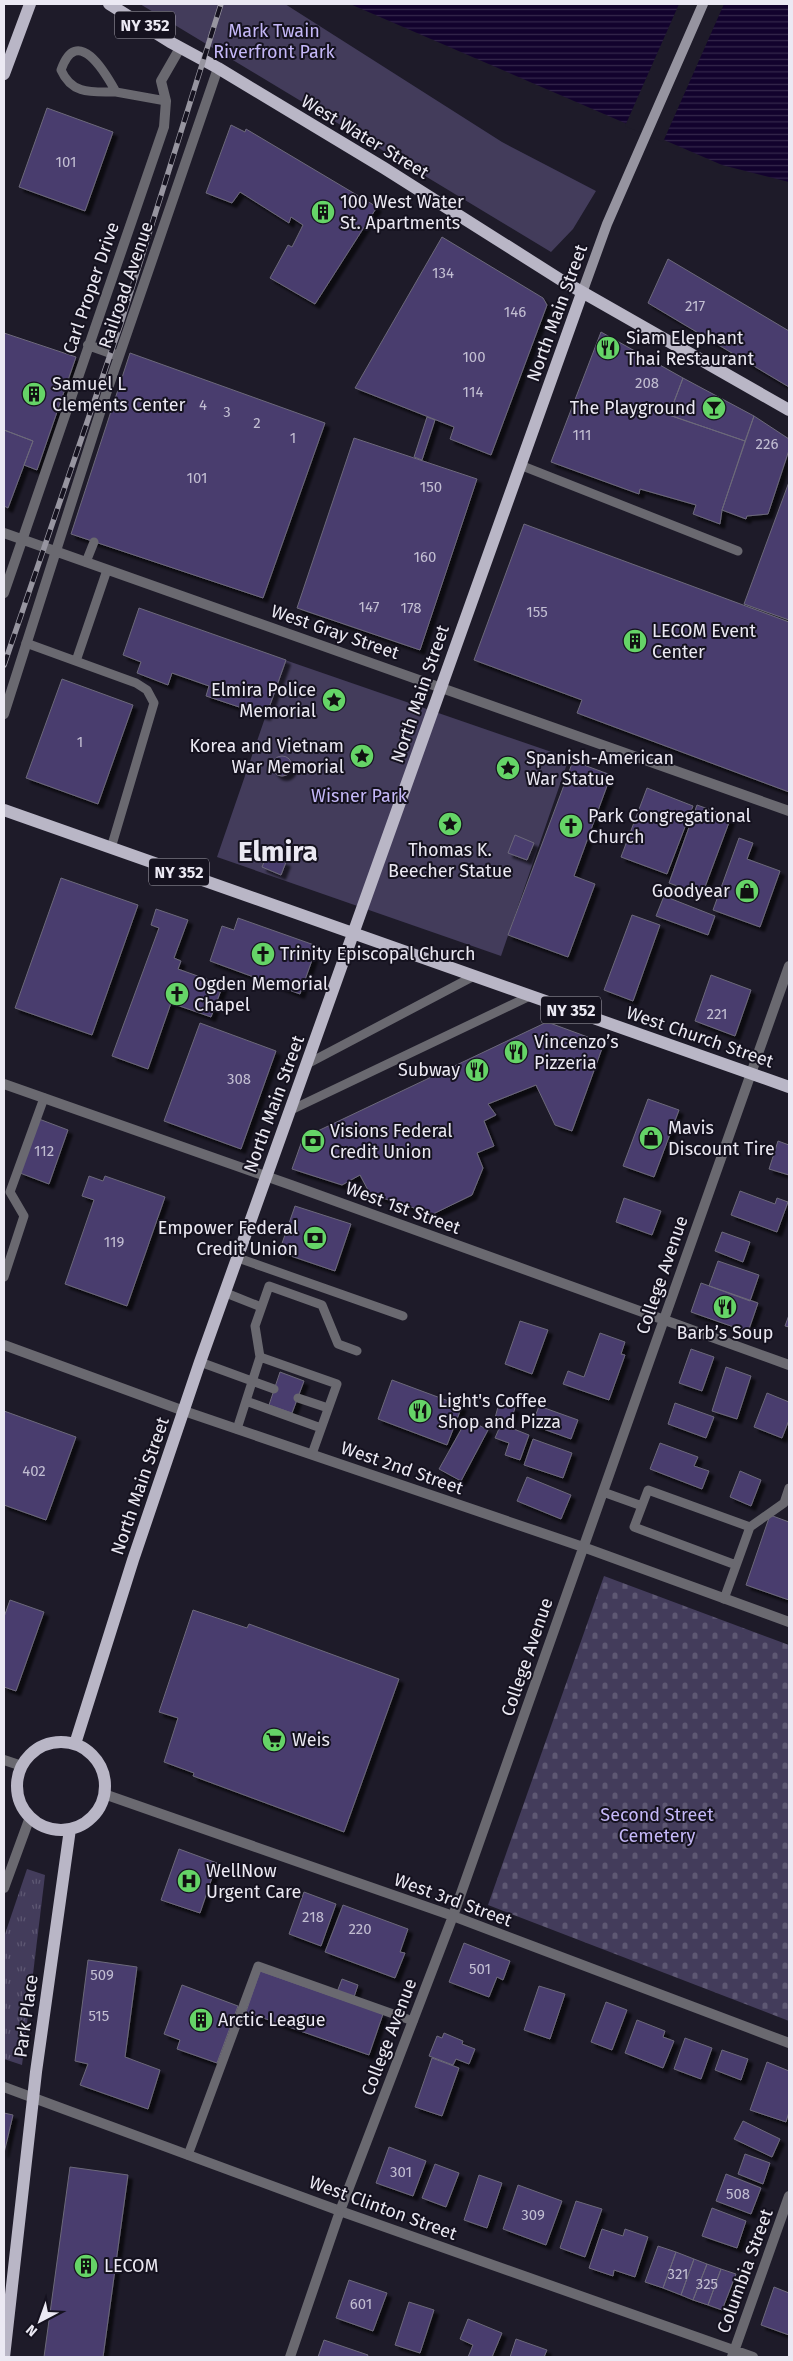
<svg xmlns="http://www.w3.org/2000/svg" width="793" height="2361" font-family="'Fira Sans',sans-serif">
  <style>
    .grass { fill: url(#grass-tufts) }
    .cemetery { fill: url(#cemetery-stones) }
    .park { fill: #433c5b }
    .water { fill: url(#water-rules) }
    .pier { fill: #1e1b29 }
    .building { fill: #493c6e; stroke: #6c697a; filter: url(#shadow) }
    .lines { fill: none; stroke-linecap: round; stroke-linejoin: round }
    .lane { stroke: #6a6970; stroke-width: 9 }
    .street { stroke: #6a6970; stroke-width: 10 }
    .secondary { stroke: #9694a0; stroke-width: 10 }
    .primary { stroke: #b9b6c6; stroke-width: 12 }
    .rail-casing { stroke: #9795a0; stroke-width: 5.5 }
    .rail { stroke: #15121f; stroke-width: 4; stroke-dasharray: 11; stroke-linecap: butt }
    .labels { text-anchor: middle; stroke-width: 4; stroke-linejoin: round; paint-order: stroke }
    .number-label { font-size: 15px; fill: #c2bed2 }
    .shield { fill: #15121f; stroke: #aba8b3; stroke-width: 1 }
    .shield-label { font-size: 16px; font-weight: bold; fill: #ebe9f3 }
    .park-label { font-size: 18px; fill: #c5b8f8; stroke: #15121f }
    .street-label { font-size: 18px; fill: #ebe9f3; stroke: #15121f }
    .poi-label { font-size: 18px; fill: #ebe9f3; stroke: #15121f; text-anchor: start }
    .town-label { font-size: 28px; font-weight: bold; fill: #ebe9f3; stroke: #15121f }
  </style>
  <defs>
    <pattern id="grass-tufts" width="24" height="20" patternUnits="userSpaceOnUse" patternTransform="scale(1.25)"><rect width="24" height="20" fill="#433c5b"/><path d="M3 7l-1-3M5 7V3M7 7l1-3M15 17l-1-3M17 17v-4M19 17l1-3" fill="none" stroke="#5e5873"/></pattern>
    <pattern id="cemetery-stones" width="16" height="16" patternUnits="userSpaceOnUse" patternTransform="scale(1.25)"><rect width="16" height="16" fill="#433c5b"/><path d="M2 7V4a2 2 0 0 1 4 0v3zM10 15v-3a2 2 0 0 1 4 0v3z" fill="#5e5873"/></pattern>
    <pattern id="water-rules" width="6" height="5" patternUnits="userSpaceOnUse" patternTransform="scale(1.25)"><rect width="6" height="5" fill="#12022d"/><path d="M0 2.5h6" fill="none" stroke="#35274c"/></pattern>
    <filter id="shadow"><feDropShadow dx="4.5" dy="4.5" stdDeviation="1" flood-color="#0009"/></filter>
  </defs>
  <rect width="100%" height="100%" fill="#1e1b29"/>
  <path class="grass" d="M27 1869 45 1875 22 2065 4 2059V1937Z"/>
  <path class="cemetery" d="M604 1576 789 1645V2021L488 1905Z"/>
  <path class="park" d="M140 4H285L502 142 596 191 573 229 551 252Z
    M285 660 569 758 501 956 217 857Z"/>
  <path class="water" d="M350 4H789V182L722 165Z"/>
  <path class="pier" d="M679 4H724L663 142 625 126Z"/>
  <path class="building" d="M47 108 113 132 85 211 19 187Z
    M231 125 245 132 246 129 377 207 315 304 270 278 288 245 292 247 303 225 291 217 289 223 240 192 232 203 206 193Z
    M442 237 543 298 547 305 491 455 450 439 454 427 355 388Z
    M668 259 789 331V387L648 303Z
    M601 332 683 378 669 415 745 441 722 510 720 524 693 514 696 505 640 489 639 494 551 462Z
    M4 333 76 357 37 470 24 465 33 441 4 430Z
    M130 353 325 423 263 598 71 534Z
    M683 378 754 416 745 441 669 415Z
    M754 416 789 439V450L768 514 747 516 746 519 722 510Z
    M427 417 435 420 422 460 414 457Z
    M4 430 33 441 8 508 4 506Z
    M354 438 477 479 420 650 297 608Z
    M789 482V620L744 604Z
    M524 524 789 622V792L577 713 582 700 474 660Z
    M139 608 286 660 266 716 206 696 209 686 172 673 168 685 137 673 141 662 123 655Z
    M62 679 133 705 98 804 26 778Z
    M272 766a10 10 0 1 1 20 0a10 10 0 1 1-20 0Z
    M573 761 611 775 574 876 595 884 568 957 508 935Z
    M647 788 693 806 667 874 621 857Z
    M697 805 731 817 702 895 669 883Z
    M515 835 534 843 527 860 508 853Z
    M739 838 753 843 747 859 780 871 760 927 713 910Z
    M267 855 286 862 281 875 262 867Z
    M61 878 138 905 92 1035 15 1008Z
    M664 896 715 916 708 935 656 916Z
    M156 909 188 920 174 958 181 961 178 969 223 985 211 1017 171 1003 148 1069 112 1056 159 928 151 925Z
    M632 915 660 925 633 1001 604 990Z
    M238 918 317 946 300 994 210 961 222 926 234 930Z
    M711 975 751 990 735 1036 695 1021Z
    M547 1022 604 1043 572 1131 555 1125 536 1085 488 1104 496 1115 484 1121 494 1146 477 1153 483 1168 472 1195 433 1214 370 1194 360 1175 342 1185 292 1169 303 1138Z
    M200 1023 276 1051 241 1149 164 1121Z
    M648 1099 679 1110 654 1177 623 1166Z
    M39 1119 68 1130 49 1184 20 1173Z
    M778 1141 789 1145V1175L769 1169Z
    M89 1176 103 1181 105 1176 165 1197 127 1306 65 1284 94 1200 82 1196Z
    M740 1191 775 1204 777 1198 788 1202 777 1232 731 1215Z
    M624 1198 661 1211 652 1235 616 1222Z
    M295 1206 351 1224 335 1271 279 1252Z
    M722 1232 750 1242 743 1262 715 1251Z
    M718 1261 759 1275 750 1301 709 1286Z
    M701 1283 758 1303 748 1332 691 1312Z
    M789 1315V1327L785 1326Z
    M520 1321 548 1330 532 1374 505 1364Z
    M600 1333 625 1342 621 1354 625 1355 609 1400 563 1384 568 1371 584 1377Z
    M691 1349 714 1357 702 1391 679 1383Z
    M726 1367 751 1376 737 1419 712 1411Z
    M280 1372 304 1381 292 1413 269 1405Z
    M392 1380 462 1406 447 1445 378 1419Z
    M767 1393 789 1402V1420L782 1438 754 1427Z
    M499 1403 515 1408 510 1423 495 1418Z
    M675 1403 714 1417 706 1438 668 1424Z
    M539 1406 578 1420 571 1439 532 1425Z
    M4 1411 76 1437 46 1520 4 1505Z
    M467 1419 488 1430 461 1481 439 1469Z
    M501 1424 529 1435 520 1460 505 1455 509 1443 495 1438Z
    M533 1439 572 1453 563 1478 524 1465Z
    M660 1443 698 1457 694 1466 709 1471 702 1489 650 1469Z
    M740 1471 761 1480 751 1506 730 1497Z
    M527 1477 571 1495 561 1519 517 1501Z
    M770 1515 789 1522V1600L746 1585Z
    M10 1600 44 1612 16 1691 4 1687V1617Z
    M193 1610 247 1628 249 1624 399 1679 344 1832 193 1776 194 1773 164 1762 178 1718 159 1712Z
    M179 1849 217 1863 200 1913 161 1900Z
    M304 1892 336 1904 321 1946 289 1934Z
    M343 1905 408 1929 400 1952 405 1953 395 1978 325 1952Z
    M464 1943 510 1961 503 1980 497 1977 489 1997 449 1982Z
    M88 1960 137 1967 125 2057 160 2070 148 2109 80 2085 88 2064 75 2061Z
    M260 1971 383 2014 369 2055 246 2012Z
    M342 1979 358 1985 354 1997 337 1992Z
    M182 1985 238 2006 217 2063 177 2049 180 2040 164 2034Z
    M539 1986 565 1994 550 2039 524 2030Z
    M606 2002 627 2010 612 2050 591 2042Z
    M637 2020 665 2031 663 2037 674 2041 663 2068 625 2053Z
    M444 2033 463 2041 462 2044 475 2049 469 2064 456 2059 453 2065 429 2056 437 2036 442 2038Z
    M685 2038 712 2048 701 2079 674 2069Z
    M722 2050 748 2059 741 2080 715 2070Z
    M432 2058 459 2068 442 2116 415 2107Z
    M767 2062 789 2071V2112L786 2122 750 2110Z
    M4 2113 13 2115 4 2153Z
    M743 2121 780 2139 772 2157 734 2139Z
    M389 2147 426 2161 413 2196 376 2183Z
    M745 2154 770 2163 763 2184 738 2174Z
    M435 2164 459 2173 446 2207 422 2198Z
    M70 2167 128 2175 103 2357H44Z
    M726 2174 761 2188 751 2214 716 2201Z
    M479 2175 502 2183 487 2228 464 2220Z
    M518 2185 562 2201 546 2245 503 2229Z
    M576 2201 602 2209 585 2257 560 2248Z
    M712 2208 746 2221 737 2248 702 2236Z
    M602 2229 623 2236 625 2229 648 2237 635 2277 614 2270 613 2276 589 2268Z
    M658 2246 676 2252 663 2288 645 2282Z
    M676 2252 694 2259 681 2295 663 2288Z
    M694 2259 707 2264 693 2300 681 2295Z
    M707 2264 721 2269 708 2305 693 2300Z
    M721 2269 736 2274 722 2310 708 2305Z
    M349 2280 387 2293 373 2331 336 2318Z
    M774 2287 789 2293V2335L761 2325Z
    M409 2302 434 2310 420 2353 395 2345Z
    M468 2319 502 2333 492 2357H468L473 2345 460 2339Z
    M516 2339 547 2350 544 2357H510Z
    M324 2340 368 2355 367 2357H318Z"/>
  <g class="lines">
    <path class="lane" d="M116 92C92 92 72 95 61 70 77 24 105 72 116 92L166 101
      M520 465 738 551
      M86 562 94 542
      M26 643 136 683 147 690 154 703 111 848
      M76 661 107 570
      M307 1064 474 976
      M291 1110 530 996
      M238 1258 403 1316
      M4 1277 24 1216 10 1192 44 1098
      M226 1293 261 1307
      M260 1357 255 1326 269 1286 322 1305 338 1344 357 1351
      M200 1362 274 1389
      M298 1398 328 1408
      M246 1401 321 1428
      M237 1429 260 1357 337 1384 312 1454
      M603 1492 642 1506
      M736 1565 634 1527 648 1490 750 1527
      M724 1599 750 1527 784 1503 789 1488
      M188 2155 258 1966 413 2021"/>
    <path class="street" d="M88 345 119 356
      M4 533 789 811
      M4 593 164 127 166 101 161 81 180 48
      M4 714 106 394 218 68
      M4 1084 291 1185 789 1365
      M4 1345 184 1411 583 1547 789 1622
      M4 1760 22 1766
      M104 1794 453 1916 789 2043
      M4 1888 30 1817
      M4 2087 340 2211 753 2357
      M290 2357 340 2211 453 1916 789 966
      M732 2357 789 2196"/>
    <path class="secondary" d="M582 293 607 224 703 4"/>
    <path class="primary" d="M109 4 170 42 218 68 384 168 561 280 789 410
      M4 74 30 4
      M4 810 789 1087
      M17 1786a44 44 0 1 1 88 0a44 44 0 1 1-88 0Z
      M75 1744 133 1560 200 1362 582 293
      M4 2357 36 2072 70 1829"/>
    <g class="rail-casing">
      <path id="rail" d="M4 665 121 323 221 4"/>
    </g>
    <use href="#rail" class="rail"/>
  </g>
  <defs>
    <g id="building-disc" transform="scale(1.25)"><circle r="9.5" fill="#65d467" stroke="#15121f"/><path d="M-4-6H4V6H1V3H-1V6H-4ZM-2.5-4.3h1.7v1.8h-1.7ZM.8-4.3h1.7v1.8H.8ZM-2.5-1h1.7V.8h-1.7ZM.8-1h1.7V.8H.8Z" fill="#111"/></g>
    <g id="restaurant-disc" transform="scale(1.25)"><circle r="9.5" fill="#65d467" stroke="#15121f"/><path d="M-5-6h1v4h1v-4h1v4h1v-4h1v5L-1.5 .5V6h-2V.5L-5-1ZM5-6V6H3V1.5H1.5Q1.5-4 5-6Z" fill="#111"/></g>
    <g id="bar-disc" transform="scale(1.25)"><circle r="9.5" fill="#65d467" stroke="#15121f"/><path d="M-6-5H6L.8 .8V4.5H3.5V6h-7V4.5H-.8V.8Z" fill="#111"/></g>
    <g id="sight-disc" transform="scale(1.25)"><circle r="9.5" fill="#65d467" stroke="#15121f"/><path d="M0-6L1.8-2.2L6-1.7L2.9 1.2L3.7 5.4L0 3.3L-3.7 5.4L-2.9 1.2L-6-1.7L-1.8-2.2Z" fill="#111"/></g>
    <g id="church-disc" transform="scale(1.25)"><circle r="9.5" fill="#65d467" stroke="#15121f"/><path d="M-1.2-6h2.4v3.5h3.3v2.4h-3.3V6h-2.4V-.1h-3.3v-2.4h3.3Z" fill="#111"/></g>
    <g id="shop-disc" transform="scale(1.25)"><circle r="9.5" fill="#65d467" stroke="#15121f"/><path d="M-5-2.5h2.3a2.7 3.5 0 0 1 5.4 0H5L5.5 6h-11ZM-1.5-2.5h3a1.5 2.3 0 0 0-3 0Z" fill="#111"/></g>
    <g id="bank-disc" transform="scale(1.25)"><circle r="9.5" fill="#65d467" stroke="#15121f"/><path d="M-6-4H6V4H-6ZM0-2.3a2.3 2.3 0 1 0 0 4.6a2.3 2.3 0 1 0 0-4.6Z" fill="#111"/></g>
    <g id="supermarket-disc" transform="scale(1.25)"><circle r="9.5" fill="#65d467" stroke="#15121f"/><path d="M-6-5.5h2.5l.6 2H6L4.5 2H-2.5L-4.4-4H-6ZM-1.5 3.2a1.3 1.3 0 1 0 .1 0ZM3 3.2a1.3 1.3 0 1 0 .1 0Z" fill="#111"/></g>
    <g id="hospital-disc" transform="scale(1.25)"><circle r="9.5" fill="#65d467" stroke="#15121f"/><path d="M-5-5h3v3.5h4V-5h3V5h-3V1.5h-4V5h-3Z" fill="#111"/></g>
  </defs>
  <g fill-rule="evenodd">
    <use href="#building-disc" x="323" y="212"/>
    <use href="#restaurant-disc" x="608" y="348"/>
    <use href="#building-disc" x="34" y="394"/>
    <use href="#bar-disc" x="714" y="408"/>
    <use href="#building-disc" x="635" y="641"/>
    <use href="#sight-disc" x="334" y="700"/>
    <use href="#sight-disc" x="362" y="756"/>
    <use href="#sight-disc" x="508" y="768"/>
    <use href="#sight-disc" x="450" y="824"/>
    <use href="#church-disc" x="571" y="826"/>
    <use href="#shop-disc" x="747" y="891"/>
    <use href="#church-disc" x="263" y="954"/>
    <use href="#church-disc" x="177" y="994"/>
    <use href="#restaurant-disc" x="516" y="1052"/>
    <use href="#restaurant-disc" x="477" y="1070"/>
    <use href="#shop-disc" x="651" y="1138"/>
    <use href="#bank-disc" x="313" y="1141"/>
    <use href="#bank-disc" x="315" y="1238"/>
    <use href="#restaurant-disc" x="725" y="1307"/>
    <use href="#restaurant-disc" x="420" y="1411"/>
    <use href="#supermarket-disc" x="274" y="1740"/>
    <use href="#hospital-disc" x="189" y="1881"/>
    <use href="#building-disc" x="201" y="2020"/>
    <use href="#building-disc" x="86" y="2266"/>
  </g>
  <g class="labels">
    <g class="number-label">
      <text x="66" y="167">101</text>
      <text x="443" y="278">134</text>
      <text x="695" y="311">217</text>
      <text x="515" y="317">146</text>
      <text x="474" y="362">100</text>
      <text x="647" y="388">208</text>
      <text x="473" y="397">114</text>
      <text x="203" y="410">4</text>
      <text x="227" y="417">3</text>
      <text x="257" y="428">2</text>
      <text x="582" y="440">111</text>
      <text x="293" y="443">1</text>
      <text x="767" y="449">226</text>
      <text x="197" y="483">101</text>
      <text x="431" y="492">150</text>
      <text x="425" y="562">160</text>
      <text x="369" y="612">147</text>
      <text x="411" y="613">178</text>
      <text x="537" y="617">155</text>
      <text x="80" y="747">1</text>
      <text x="717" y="1019">221</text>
      <text x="239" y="1084">308</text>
      <text x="44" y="1156">112</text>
      <text x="114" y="1247">119</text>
      <text x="34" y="1476">402</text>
      <text x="313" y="1922">218</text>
      <text x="360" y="1934">220</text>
      <text x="480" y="1974">501</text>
      <text x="102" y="1980">509</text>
      <text x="99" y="2021">515</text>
      <text x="401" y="2177">301</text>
      <text x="738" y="2199">508</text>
      <text x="533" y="2220">309</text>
      <text x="678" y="2279">321</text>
      <text x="707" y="2289">325</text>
      <text x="361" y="2309">601</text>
    </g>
    <g class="shield">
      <rect x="115" y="11.5" width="60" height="27" rx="4"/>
      <rect x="149" y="858.5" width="60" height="27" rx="4"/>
      <rect x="541" y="996.5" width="60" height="27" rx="4"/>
    </g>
    <g class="shield-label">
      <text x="145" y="31">NY 352</text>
      <text x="179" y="878">NY 352</text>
      <text x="571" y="1016">NY 352</text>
    </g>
    <g class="park-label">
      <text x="274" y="37">Mark Twain<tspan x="274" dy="21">Riverfront Park</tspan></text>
      <text x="359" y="802">Wisner Park</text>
      <text x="657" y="1821">Second Street<tspan x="657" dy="21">Cemetery</tspan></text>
    </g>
    <g class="street-label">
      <text transform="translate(365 137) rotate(31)" y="6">West Water Street</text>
      <text transform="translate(126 285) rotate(-71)" y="6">Railroad Avenue</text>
      <text transform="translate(91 288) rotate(-71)" y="6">Carl Proper Drive</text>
      <text transform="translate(557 313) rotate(-70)" y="6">North Main Street</text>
      <text transform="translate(335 632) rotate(19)" y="6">West Gray Street</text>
      <text transform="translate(420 694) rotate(-71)" y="6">North Main Street</text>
      <text transform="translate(700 1037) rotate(19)" y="6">West Church Street</text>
      <text transform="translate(274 1104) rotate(-70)" y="6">North Main Street</text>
      <text transform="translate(403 1208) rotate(20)" y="6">West 1st Street</text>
      <text transform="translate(662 1275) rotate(-71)" y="6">College Avenue</text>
      <text transform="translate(402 1468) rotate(19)" y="6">West 2nd Street</text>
      <text transform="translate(140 1486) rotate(-71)" y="6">North Main Street</text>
      <text transform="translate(527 1657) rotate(-71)" y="6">College Avenue</text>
      <text transform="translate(453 1900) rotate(20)" y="6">West 3rd Street</text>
      <text transform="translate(26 2016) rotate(-82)" y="6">Park Place</text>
      <text transform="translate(389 2037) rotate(-69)" y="6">College Avenue</text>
      <text transform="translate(383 2208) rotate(20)" y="6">West Clinton Street</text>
      <text transform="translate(745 2271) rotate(-70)" y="6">Columbia Street</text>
    </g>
    <g class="poi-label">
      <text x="340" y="208">100 West Water<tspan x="340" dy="21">St. Apartments</tspan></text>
      <text x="626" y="344">Siam Elephant<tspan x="626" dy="21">Thai Restaurant</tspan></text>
      <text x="52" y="390">Samuel L<tspan x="52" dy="21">Clements Center</tspan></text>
      <text x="696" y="414" text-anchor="end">The Playground</text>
      <text x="652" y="637">LECOM Event<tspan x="652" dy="21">Center</tspan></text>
      <text x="316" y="696" text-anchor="end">Elmira Police<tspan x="316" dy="21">Memorial</tspan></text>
      <text x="344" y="752" text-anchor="end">Korea and Vietnam<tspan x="344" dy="21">War Memorial</tspan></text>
      <text x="526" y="764">Spanish-American<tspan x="526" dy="21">War Statue</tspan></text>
      <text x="588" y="822">Park Congregational<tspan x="588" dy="21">Church</tspan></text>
      <text x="450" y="856" text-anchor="middle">Thomas K.<tspan x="450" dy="21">Beecher Statue</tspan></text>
      <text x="730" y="897" text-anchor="end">Goodyear</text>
      <text x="280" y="960">Trinity Episcopal Church</text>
      <text x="194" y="990">Ogden Memorial<tspan x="194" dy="21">Chapel</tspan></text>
      <text x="534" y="1048">Vincenzo’s<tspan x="534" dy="21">Pizzeria</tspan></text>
      <text x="460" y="1076" text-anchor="end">Subway</text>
      <text x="668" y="1134">Mavis<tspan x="668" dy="21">Discount Tire</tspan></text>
      <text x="330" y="1137">Visions Federal<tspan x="330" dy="21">Credit Union</tspan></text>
      <text x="298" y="1234" text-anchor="end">Empower Federal<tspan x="298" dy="21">Credit Union</tspan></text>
      <text x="725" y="1339" text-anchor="middle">Barb’s Soup</text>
      <text x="438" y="1407">Light's Coffee<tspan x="438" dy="21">Shop and Pizza</tspan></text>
      <text x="292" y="1746">Weis</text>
      <text x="206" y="1877">WellNow<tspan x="206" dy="21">Urgent Care</tspan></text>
      <text x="218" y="2026">Arctic League</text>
      <text x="104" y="2272">LECOM</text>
    </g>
    <g class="town-label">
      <text x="278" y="861">Elmira</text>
    </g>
  </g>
  <rect width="793" height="2361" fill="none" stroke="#ebe9f3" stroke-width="10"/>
  <g transform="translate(40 2321) rotate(221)" stroke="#15121f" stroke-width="4" paint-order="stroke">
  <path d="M0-4L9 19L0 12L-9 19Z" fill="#ebe9f3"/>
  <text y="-8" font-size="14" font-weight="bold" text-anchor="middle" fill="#ebe9f3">N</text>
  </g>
</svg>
